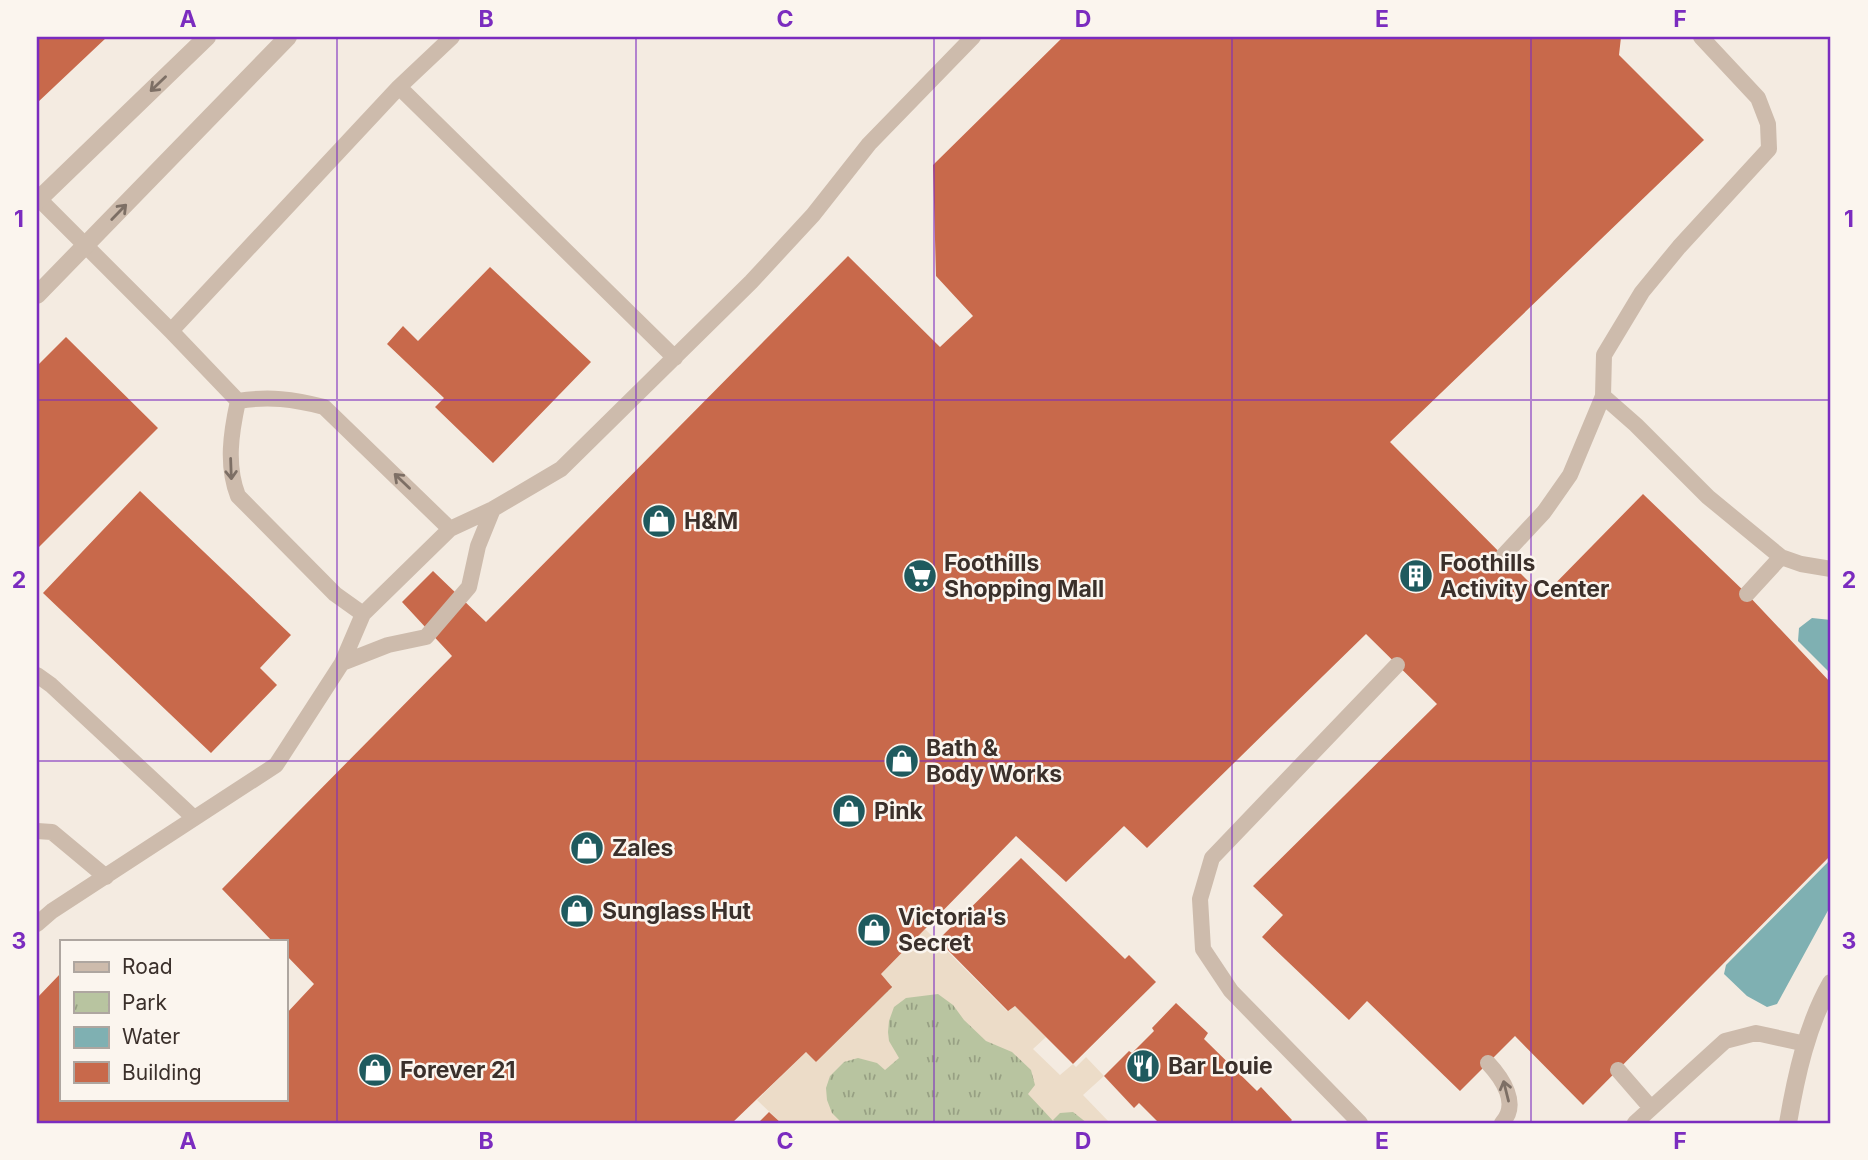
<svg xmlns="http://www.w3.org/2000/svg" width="1868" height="1160" font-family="Inter,sans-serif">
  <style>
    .park { fill: url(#park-tufts) }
    .plaza { fill: #ecdcc8 }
    .water { fill: #7fb0b2 }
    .building { fill: #c8694b }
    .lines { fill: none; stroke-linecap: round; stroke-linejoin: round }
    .lane { stroke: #cdbbac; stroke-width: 16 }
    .street { stroke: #cdbbac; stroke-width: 18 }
    .oneway { stroke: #7d6f65 }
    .grid { fill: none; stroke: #7b2cbf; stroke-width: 2; stroke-opacity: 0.55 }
    .labels { text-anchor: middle; stroke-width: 5; stroke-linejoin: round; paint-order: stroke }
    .poi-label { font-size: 23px; font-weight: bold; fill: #3b302b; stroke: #fbf5ee; text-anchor: start }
    .neatline { fill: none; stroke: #7b2cbf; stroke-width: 2.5 }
    .grid-label { font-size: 23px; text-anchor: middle; font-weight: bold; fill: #7b2cbf }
  </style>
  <defs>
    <pattern id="park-tufts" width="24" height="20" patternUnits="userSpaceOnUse" patternTransform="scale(1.75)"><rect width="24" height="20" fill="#b8c4a0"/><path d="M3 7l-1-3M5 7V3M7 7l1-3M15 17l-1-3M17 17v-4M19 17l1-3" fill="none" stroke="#97a083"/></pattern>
  </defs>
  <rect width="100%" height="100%" fill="#f4ebe1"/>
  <path class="park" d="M926 950 1104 1123H816L785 1094Z"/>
  <path class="plaza" d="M925 929 1007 1011 1015 1006 1046 1037 1033 1049 1060 1075 1073 1064 1076 1067 1086 1057 1104 1076 1083 1095 1110 1123H1087L1073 1112 1060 1113 1053 1120 1055 1123 1028 1094 1035 1085 1031 1070 1012 1052 986 1041 964 1020 953 1005 938 994 906 998 894 1007 889 1021 888 1032 889 1041 899 1058 885 1070 877 1063 858 1058 844 1062 830 1076 826 1088 827 1100 832 1113 842 1123H781L757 1100 806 1052 816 1062 892 987 881 974Z"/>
  <path class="water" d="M1812 618 1831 620V674L1798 641 1799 628Z
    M1831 859V905L1777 1004 1767 1007 1747 996 1724 974 1726 965Z"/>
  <path class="building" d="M37 37H107L37 103Z
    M1063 37H1621L1619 55 1704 140 1390 442 1543 596 1643 494 1747 594 1831 683V855L1583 1105 1515 1036 1460 1091 1367 1001 1349 1020 1262 937 1283 915 1253 886 1437 704 1366 634 1147 848 1124 826 1066 882 1016 836 881 974 892 987 816 1062 806 1052 732 1123H37V998L61 973V1099H285V1015L314 984 285 954V941H272L222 889 452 656 402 602 433 571 486 622 848 256 940 347 973 316 936 276 933 165Z
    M490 267 591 362 493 463 435 407 444 398 387 344 403 326 418 341Z
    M66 337 158 428 37 549V366Z
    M140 491 291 635 260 668 277 685 211 753 43 593Z
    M1021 858 1125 959 1129 955 1156 982 1073 1064 1015 1006 1008 1011 938 940Z
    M1176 1003 1208 1033 1204 1039 1257 1091 1261 1087 1292 1120 1289 1123H1159L1139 1103 1134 1108 1104 1076 1129 1051 1132 1053 1154 1031 1152 1028Z
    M769 1112 781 1123H758Z"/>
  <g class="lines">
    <path class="lane" d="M1701 37 1758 98 1768 124 1769 149 1679 247 1642 292 1604 355 1603 396 1636 425 1708 497 1781 557 1801 564 1831 569
      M399 87 675 358
      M37 197 171 331 238 401
      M171 331 399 87 452 37
      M238 401C231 433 226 465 238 496L335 594 363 614
      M238 401C269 396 293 399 324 407L450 529
      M1503 556 1544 512 1570 475 1603 396
      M1747 594 1781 557
      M342 663 388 645 426 637 469 587 478 546 493 509
      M37 675 51 685 193 817
      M37 831 52 832 106 877
      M37 924 52 911 276 765 342 663 363 614 450 529 493 509 561 469 751 282 813 215 869 144 973 37
      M1488 1063C1502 1078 1520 1104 1502 1123
      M1618 1070 1651 1108
      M1360 1123 1231 991 1203 949 1200 899 1212 858 1397 665
      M1635 1123 1725 1041 1756 1033 1806 1044"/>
    <path class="street" d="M37 201 207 37
      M37 295 288 37
      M1788 1123C1796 1076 1807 1025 1831 983"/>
  </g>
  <defs><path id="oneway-shaft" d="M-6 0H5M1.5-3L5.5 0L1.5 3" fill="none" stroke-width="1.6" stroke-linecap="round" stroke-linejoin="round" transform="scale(1.75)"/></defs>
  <g class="oneway">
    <use href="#oneway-shaft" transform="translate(158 84) rotate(136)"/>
    <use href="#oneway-shaft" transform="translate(119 212) rotate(-46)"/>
    <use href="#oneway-shaft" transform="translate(231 469) rotate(88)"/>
    <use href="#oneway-shaft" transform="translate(402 481) rotate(-136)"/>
    <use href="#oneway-shaft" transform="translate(1506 1091) rotate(-104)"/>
  </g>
  <path class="grid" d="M337 37V1123M636 37V1123M934 37V1123M1232 37V1123M1531 37V1123M37 400H1831M37 761H1831"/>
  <defs>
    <g id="shop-disc" transform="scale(1.75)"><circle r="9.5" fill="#1f5a5e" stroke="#fbf5ee"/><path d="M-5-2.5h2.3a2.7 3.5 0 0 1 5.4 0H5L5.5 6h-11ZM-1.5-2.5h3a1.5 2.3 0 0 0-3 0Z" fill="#fff"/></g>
    <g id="supermarket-disc" transform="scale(1.75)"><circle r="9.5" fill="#1f5a5e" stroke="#fbf5ee"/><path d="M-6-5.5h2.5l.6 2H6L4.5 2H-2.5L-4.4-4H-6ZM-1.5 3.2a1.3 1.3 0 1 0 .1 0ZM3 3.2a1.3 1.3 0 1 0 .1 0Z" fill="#fff"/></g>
    <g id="building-disc" transform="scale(1.75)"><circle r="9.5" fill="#1f5a5e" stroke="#fbf5ee"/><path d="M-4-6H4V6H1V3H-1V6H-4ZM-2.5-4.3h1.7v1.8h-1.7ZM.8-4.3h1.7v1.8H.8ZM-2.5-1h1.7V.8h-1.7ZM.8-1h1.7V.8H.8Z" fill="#fff"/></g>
    <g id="restaurant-disc" transform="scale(1.75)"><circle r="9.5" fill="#1f5a5e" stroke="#fbf5ee"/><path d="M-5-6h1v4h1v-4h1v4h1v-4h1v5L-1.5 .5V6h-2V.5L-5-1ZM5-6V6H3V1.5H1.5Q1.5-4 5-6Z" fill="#fff"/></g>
  </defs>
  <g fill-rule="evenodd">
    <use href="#shop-disc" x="659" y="521"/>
    <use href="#supermarket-disc" x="920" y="576"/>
    <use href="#building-disc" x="1416" y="576"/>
    <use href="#shop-disc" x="902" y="761"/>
    <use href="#shop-disc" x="849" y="811"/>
    <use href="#shop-disc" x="587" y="848"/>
    <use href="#shop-disc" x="577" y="911"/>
    <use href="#shop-disc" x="874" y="930"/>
    <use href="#restaurant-disc" x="1143" y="1066"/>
    <use href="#shop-disc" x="375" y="1070"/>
  </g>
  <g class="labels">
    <g class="poi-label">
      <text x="684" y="529">H&amp;M</text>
      <text x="944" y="571">Foothills<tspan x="944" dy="26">Shopping Mall</tspan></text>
      <text x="1440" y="571">Foothills<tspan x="1440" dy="26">Activity Center</tspan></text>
      <text x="926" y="756">Bath &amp;<tspan x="926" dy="26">Body Works</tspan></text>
      <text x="874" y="819">Pink</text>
      <text x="612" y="856">Zales</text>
      <text x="602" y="919">Sunglass Hut</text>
      <text x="898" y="925">Victoria's<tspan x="898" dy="26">Secret</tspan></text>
      <text x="1168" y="1074">Bar Louie</text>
      <text x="400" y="1078">Forever 21</text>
    </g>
  </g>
  <rect width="1868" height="1160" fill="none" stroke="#fbf5ee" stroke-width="77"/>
  <rect x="60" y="940" width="228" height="161" fill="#fbf5ee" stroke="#aea6a0" stroke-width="2"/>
  <rect x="74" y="962" width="35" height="10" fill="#cdbbac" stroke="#aea6a0" stroke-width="2"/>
  <text x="122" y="974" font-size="21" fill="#3b302b">Road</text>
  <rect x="74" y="992" width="35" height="21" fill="url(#park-tufts)" stroke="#aea6a0" stroke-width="2"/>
  <text x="122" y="1010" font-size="21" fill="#3b302b">Park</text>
  <rect x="74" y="1027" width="35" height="21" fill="#7fb0b2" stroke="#aea6a0" stroke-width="2"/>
  <text x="122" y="1044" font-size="21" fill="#3b302b">Water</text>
  <rect x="74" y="1062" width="35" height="21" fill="#c8694b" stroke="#aea6a0" stroke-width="2"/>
  <text x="122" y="1080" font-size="21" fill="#3b302b">Building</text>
  <rect x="38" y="38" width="1791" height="1084" class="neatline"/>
  <g class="grid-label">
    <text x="188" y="27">A</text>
    <text x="486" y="27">B</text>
    <text x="785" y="27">C</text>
    <text x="1083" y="27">D</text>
    <text x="1382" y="27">E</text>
    <text x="1680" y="27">F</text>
    <text x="19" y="227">1</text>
    <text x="1849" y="227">1</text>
    <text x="19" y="588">2</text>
    <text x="1849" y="588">2</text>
    <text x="19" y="949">3</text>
    <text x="1849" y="949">3</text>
    <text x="188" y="1149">A</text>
    <text x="486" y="1149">B</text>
    <text x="785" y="1149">C</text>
    <text x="1083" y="1149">D</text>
    <text x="1382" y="1149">E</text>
    <text x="1680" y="1149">F</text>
  </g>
</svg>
